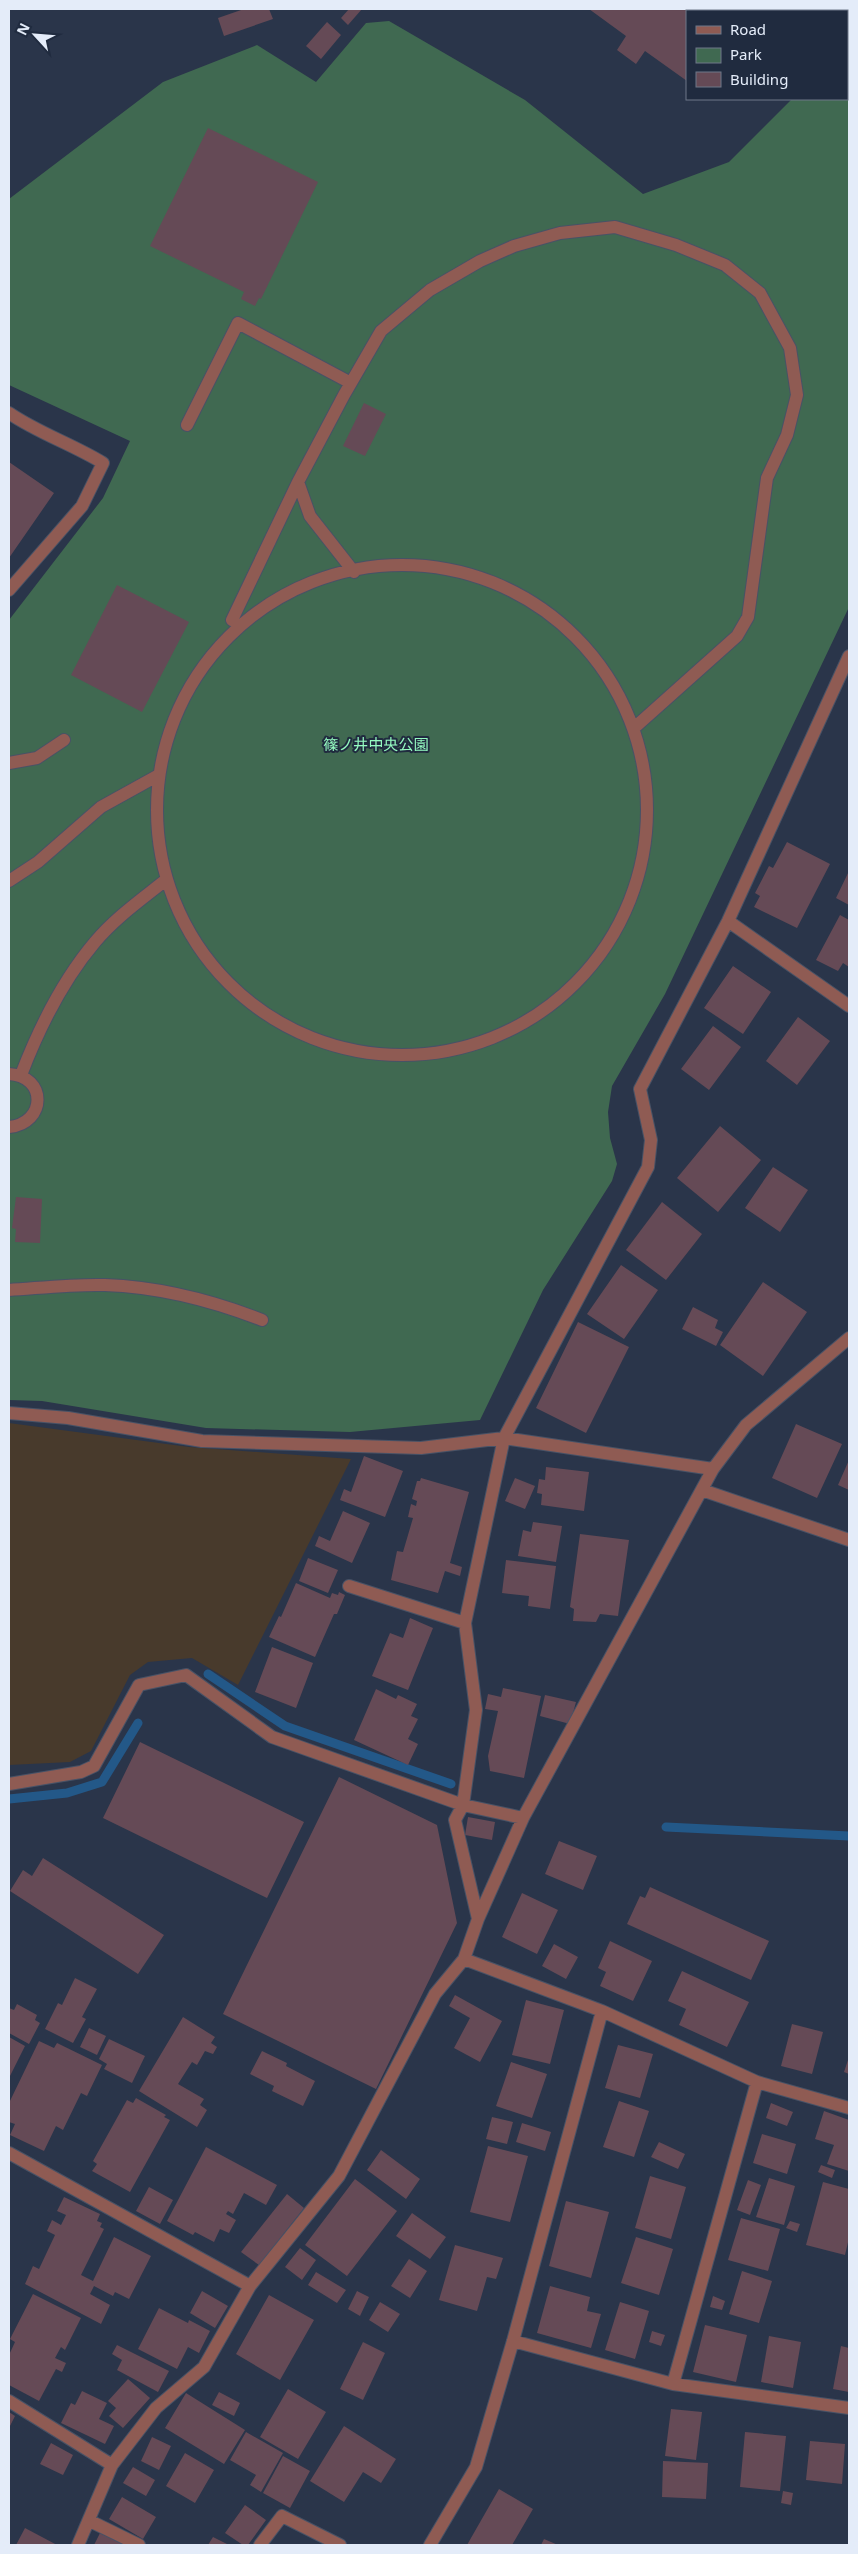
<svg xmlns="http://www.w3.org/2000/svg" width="858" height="2554" font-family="'Noto Sans','Noto Sans JP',sans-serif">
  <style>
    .medical { fill: #483a2c }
    .green { fill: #406951 }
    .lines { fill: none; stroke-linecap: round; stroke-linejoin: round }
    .stream { stroke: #235888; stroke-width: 9 }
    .building { fill: #654a56 }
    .minor-casing { stroke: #485266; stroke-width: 14 }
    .minor { stroke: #8f5b53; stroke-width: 12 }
    .labels { text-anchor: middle; stroke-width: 4; stroke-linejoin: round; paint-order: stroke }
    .park-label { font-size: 15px; fill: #95fbc1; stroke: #202b3f }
  </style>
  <rect width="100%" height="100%" fill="#2a354a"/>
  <path class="medical" d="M9 1423 189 1447 351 1459 238 1685 192 1658 148 1662 130 1675 91 1751 70 1762 9 1765Z"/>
  <path class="green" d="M389 21 525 100 643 194 729 162 792 99H847V44L849 41V607L665 994 612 1086 608 1112 610 1138 617 1164 612 1181 543 1290 480 1420 350 1432 206 1428 42 1401 9 1400V620L103 498 130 441 9 385V199L163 82 257 45 316 82 366 23Z"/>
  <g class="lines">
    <path class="stream" d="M208 1674 285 1726 451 1784
      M9 1799 67 1793 102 1782 138 1723
      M666 1827 849 1836"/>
  </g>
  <path class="building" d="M244 9H269L273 19 224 36 218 18Z
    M349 9H362L348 25 341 18Z
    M589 9H789L787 11H687V81L645 51 636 64 617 50 626 36Z
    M327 22 341 35 321 59 306 46Z
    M208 128 318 182 261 299 259 298 255 306 241 299 244 292 150 246Z
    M364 403 386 414 365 456 343 446Z
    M9 462 54 493 9 558Z
    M117 585 189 622 142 712 71 675Z
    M787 842 830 864 797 928 754 907 760 896 755 893 769 866 773 868Z
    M849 871V905L836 898Z
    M840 915 849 920V967L843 963 838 971 816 960Z
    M733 966 771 992 743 1034 704 1008Z
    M798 1017 830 1041 797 1085 766 1061Z
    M713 1026 741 1047 709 1090 681 1069Z
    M720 1126 761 1160 718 1212 677 1178Z
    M773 1167 808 1190 780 1232 745 1208Z
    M16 1197 42 1199 40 1243 15 1242 16 1229 12 1228Z
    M662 1202 702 1234 666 1280 626 1250Z
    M621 1265 658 1290 624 1339 587 1314Z
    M763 1282 807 1312 763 1376 720 1345Z
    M693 1307 718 1320 715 1328 723 1332 716 1346 682 1329Z
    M578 1322 629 1347 586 1433 536 1408Z
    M796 1424 842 1444 817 1498 772 1478Z
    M364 1456 403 1471 385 1517 340 1500 344 1489 351 1492Z
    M849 1460V1490L838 1485Z
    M546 1467 589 1472 584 1511 541 1505 542 1494 537 1493 539 1479 545 1480Z
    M421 1478 469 1492 450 1563 462 1567 460 1576 445 1571 438 1593 391 1580 397 1551 403 1552 413 1518 408 1517 411 1504 416 1506 417 1501 412 1499 417 1481H420Z
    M515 1478 535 1486 525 1509 505 1501Z
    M343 1511 370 1523 352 1563 315 1546 319 1536 330 1541Z
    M533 1522 562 1526 556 1562 518 1556 523 1530 531 1532Z
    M580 1534 629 1540 618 1616 600 1614 596 1622 573 1621 574 1609 570 1607Z
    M308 1558 338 1570 328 1593 299 1581Z
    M506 1560 556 1566 550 1609 528 1606 529 1596 502 1593Z
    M296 1583 330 1598 332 1593 338 1595 339 1592 345 1595 337 1614H334L315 1657 269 1637 279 1616 281 1617Z
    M410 1618 433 1628 408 1690 372 1676 390 1633 403 1638Z
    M272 1647 313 1663 296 1708 255 1692Z
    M503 1688 541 1696 524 1778 490 1771 488 1756 498 1711 485 1709 488 1694 501 1697Z
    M376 1689 396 1699 398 1695 417 1704 411 1716 418 1719 408 1739 418 1744 408 1765 354 1740Z
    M545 1695 576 1702 570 1724 540 1716Z
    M140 1742 304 1822 267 1898 103 1818Z
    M339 1777 437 1825 457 1923 376 2089 223 2014Z
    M468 1817 495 1822 492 1840 465 1835Z
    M559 1841 597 1856 583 1890 545 1874Z
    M43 1858 164 1935 138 1974 10 1891 23 1870 32 1876Z
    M650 1887 769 1941 751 1980 627 1924 640 1896 645 1898Z
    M522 1893 558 1910 537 1954 502 1937Z
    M610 1941 652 1961 633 2001 600 1986 606 1972 598 1968Z
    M554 1944 578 1957 566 1979 542 1966Z
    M682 1971 749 2002 727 2047 679 2025 686 2009 668 2001Z
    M75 1978 97 1989 82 2017 86 2019 73 2043 45 2029 58 2003 62 2005Z
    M455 1995 502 2021 480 2062 454 2048 470 2018 449 2006Z
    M526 2000 564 2010 550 2064 512 2055Z
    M17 2004 37 2015 35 2020 40 2023 29 2044 9 2033V2008L14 2010Z
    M183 2017 215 2037 211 2043 217 2047 213 2054 205 2051 197 2065 192 2062 178 2084 204 2099 200 2105 207 2110 197 2127 139 2091Z
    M792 2024 823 2032 812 2074 781 2066Z
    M89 2028 106 2036 97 2055 80 2047Z
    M9 2037 25 2046 9 2078Z
    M109 2039 145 2056 132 2083 104 2069 107 2064 99 2059Z
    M39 2041 54 2048 57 2043 102 2065 87 2096 81 2093 63 2130 56 2126 44 2151 10 2135 15 2124 9 2122V2103Z
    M618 2045 653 2054 640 2098 605 2088Z
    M262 2051 287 2063 286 2066 315 2081 303 2106 272 2091 274 2086 250 2074Z
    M849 2057V2074L844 2072Z
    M511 2062 547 2074 532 2118 496 2106Z
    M136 2098 166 2115 164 2117 170 2120 130 2192 92 2171 97 2164 93 2161 127 2100 133 2103Z
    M619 2101 649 2111 634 2157 603 2147Z
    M771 2103 793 2112 787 2126 766 2118Z
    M824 2111 849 2120V2171L827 2164 834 2145 815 2139Z
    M492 2117 513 2122 507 2144 486 2139Z
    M522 2123 551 2132 545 2151 516 2142Z
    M762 2134 796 2144 787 2174 753 2163Z
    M659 2142 685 2154 678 2169 651 2157Z
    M488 2146 528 2156 510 2222 470 2212Z
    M206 2147 277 2185 266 2205 244 2193 233 2214 228 2211 226 2214 236 2220 229 2233 220 2229 214 2242 195 2232 193 2235 167 2221Z
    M381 2150 420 2179 406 2199 367 2170Z
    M821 2165 835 2170 832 2178 818 2172Z
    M650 2176 686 2187 671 2239 635 2228Z
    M769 2178 795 2186 784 2225 756 2217Z
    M355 2179 397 2211 347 2276 305 2245Z
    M748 2180 761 2185 750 2215 737 2210Z
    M823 2182 849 2189V2238L845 2255 806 2245Z
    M149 2187 173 2200 160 2224 136 2211Z
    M287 2194 304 2208 259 2265 241 2252Z
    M64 2197 100 2214 97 2221 102 2223 100 2227 104 2229 81 2275 93 2281 114 2237 151 2256 129 2299 115 2292 113 2296 94 2286 90 2294 110 2305 101 2324 25 2284 33 2266 39 2269 55 2235 47 2231 52 2220 61 2225 66 2215 57 2211Z
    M566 2201 609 2212 591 2278 549 2266Z
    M412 2213 446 2237 430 2259 396 2236Z
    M741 2218 780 2229 768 2271 728 2260Z
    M790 2221 800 2224 797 2232 786 2228Z
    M636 2237 673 2249 659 2295 621 2283Z
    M455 2245 503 2258 496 2279 487 2277 477 2311 439 2300Z
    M300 2248 316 2260 302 2280 285 2267Z
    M409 2259 427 2271 410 2298 391 2286Z
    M742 2271 772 2281 759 2323 729 2314Z
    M316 2272 346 2290 337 2303 308 2285Z
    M550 2286 590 2297 587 2311 601 2314 591 2348 537 2333Z
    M202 2291 228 2306 215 2328 190 2313Z
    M357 2291 369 2297 360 2316 348 2309Z
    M33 2294 81 2318 65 2350 61 2347 55 2358 66 2363 62 2372 56 2369 39 2401 9 2385V2355L15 2342 10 2339Z
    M269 2295 314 2320 280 2380 236 2354Z
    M713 2296 725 2301 722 2310 710 2307Z
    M380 2302 400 2314 388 2332 369 2320Z
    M620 2302 649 2311 635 2359 605 2350Z
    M159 2308 188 2323 189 2320 210 2331 199 2353 188 2347 177 2369 138 2349Z
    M705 2325 747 2335 736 2382 693 2372Z
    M652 2331 665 2335 661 2346 649 2342Z
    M769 2336 801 2342 793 2388 761 2382Z
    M363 2342 385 2353 363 2400 340 2389Z
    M117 2345 169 2371 158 2392 117 2370 122 2360 112 2354Z
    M841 2346 849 2348V2392L833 2389Z
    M128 2379 150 2398 123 2428 109 2416 116 2408 108 2401Z
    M288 2389 326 2412 298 2459 260 2437Z
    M82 2391 107 2403 99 2419 114 2426 105 2444 61 2423 71 2403 75 2405Z
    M219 2392 240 2403 234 2416 212 2405Z
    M186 2393 245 2430 224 2464 165 2428Z
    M671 2409 702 2412 696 2460 665 2456Z
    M9 2412 15 2416 9 2428Z
    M344 2426 396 2459 381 2483 363 2472 344 2502 310 2481Z
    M246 2432 283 2453 261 2492 250 2485 256 2475 230 2460Z
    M745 2432 786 2436 780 2491 740 2487Z
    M152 2437 171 2446 159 2470 141 2461Z
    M810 2441 845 2444 842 2484 806 2480Z
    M51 2443 73 2455 63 2475 40 2464Z
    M185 2453 214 2470 195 2503 166 2486Z
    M283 2456 310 2471 290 2508 263 2493Z
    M663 2461 708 2463 706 2499 662 2497Z
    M133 2467 155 2480 146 2496 123 2483Z
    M499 2489 533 2509 512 2545H467Z
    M783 2491 793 2493 791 2505 781 2503Z
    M122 2497 156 2517 143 2539 109 2519Z
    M245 2505 266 2520 248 2545H243L225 2533Z
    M25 2528 57 2545H16Z
    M100 2533 125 2545H94Z
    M213 2537 229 2545H208Z
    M544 2539 558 2545H541Z"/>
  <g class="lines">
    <g class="minor-casing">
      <path id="minor" d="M9 413C38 433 72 444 103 463L82 506 9 590
        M187 425 238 323 351 383
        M157 810a245 245 0 1 1 490 0a245 245 0 1 1-490 0Z
        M354 572 310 516 298 482 344 395 381 331 430 290 480 261 514 246 560 233 615 227 676 245 725 265 760 293 790 348 797 395 787 435 767 478 748 617 737 636 634 728
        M232 620 298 482
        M9 763 37 758 64 740
        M9 881 38 862 101 807 157 776
        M728 921 849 1006
        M9 1074C47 1076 47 1123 9 1127
        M21 1075C39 1028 62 981 95 942 115 918 142 899 167 879
        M9 1290C40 1288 73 1284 105 1285 160 1287 211 1300 262 1320
        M9 1413 68 1418 202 1441 421 1448 504 1438 713 1469
        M702 1490 849 1540
        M349 1586 465 1623
        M9 1784 81 1772 94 1766 139 1685 186 1675 272 1737 463 1805 523 1818
        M478 1919 455 1820 463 1805 476 1710 465 1623 504 1438 648 1167 651 1140 640 1089 728 921 849 656
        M464 1959 602 2011 757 2082 849 2108
        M9 2153 250 2286
        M513 2341 673 2384 849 2408
        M673 2384 757 2082
        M9 2401 112 2465
        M90 2521 139 2545
        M78 2545 112 2465 156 2408 204 2367 250 2286 339 2176 435 1994 464 1959 478 1919 523 1818 713 1469 746 1425 849 1338
        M260 2545 282 2516 340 2545
        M430 2545 476 2467 513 2341 602 2011"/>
    </g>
    <use href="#minor" class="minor"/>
  </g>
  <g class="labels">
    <g class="park-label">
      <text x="376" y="750">篠ノ井中央公園</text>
    </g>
  </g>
  <rect width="858" height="2554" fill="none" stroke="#e4ecf9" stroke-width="20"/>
  <rect x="686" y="10" width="162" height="90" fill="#202b3f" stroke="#6e7889"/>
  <rect x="696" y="26" width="25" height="8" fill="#8f5b53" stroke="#6e7889"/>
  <text x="730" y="35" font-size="15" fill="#e4ecf9">Road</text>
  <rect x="696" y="48" width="25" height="15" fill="#406951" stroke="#6e7889"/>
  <text x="730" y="60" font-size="15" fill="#e4ecf9">Park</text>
  <rect x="696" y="72" width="25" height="15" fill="#654a56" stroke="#6e7889"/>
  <text x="730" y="85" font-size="15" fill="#e4ecf9">Building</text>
  <g transform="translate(35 35) rotate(296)" stroke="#202b3f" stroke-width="4" paint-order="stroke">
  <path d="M0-4L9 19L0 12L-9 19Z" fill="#e4ecf9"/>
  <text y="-8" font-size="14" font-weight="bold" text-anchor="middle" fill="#e4ecf9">N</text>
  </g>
</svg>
